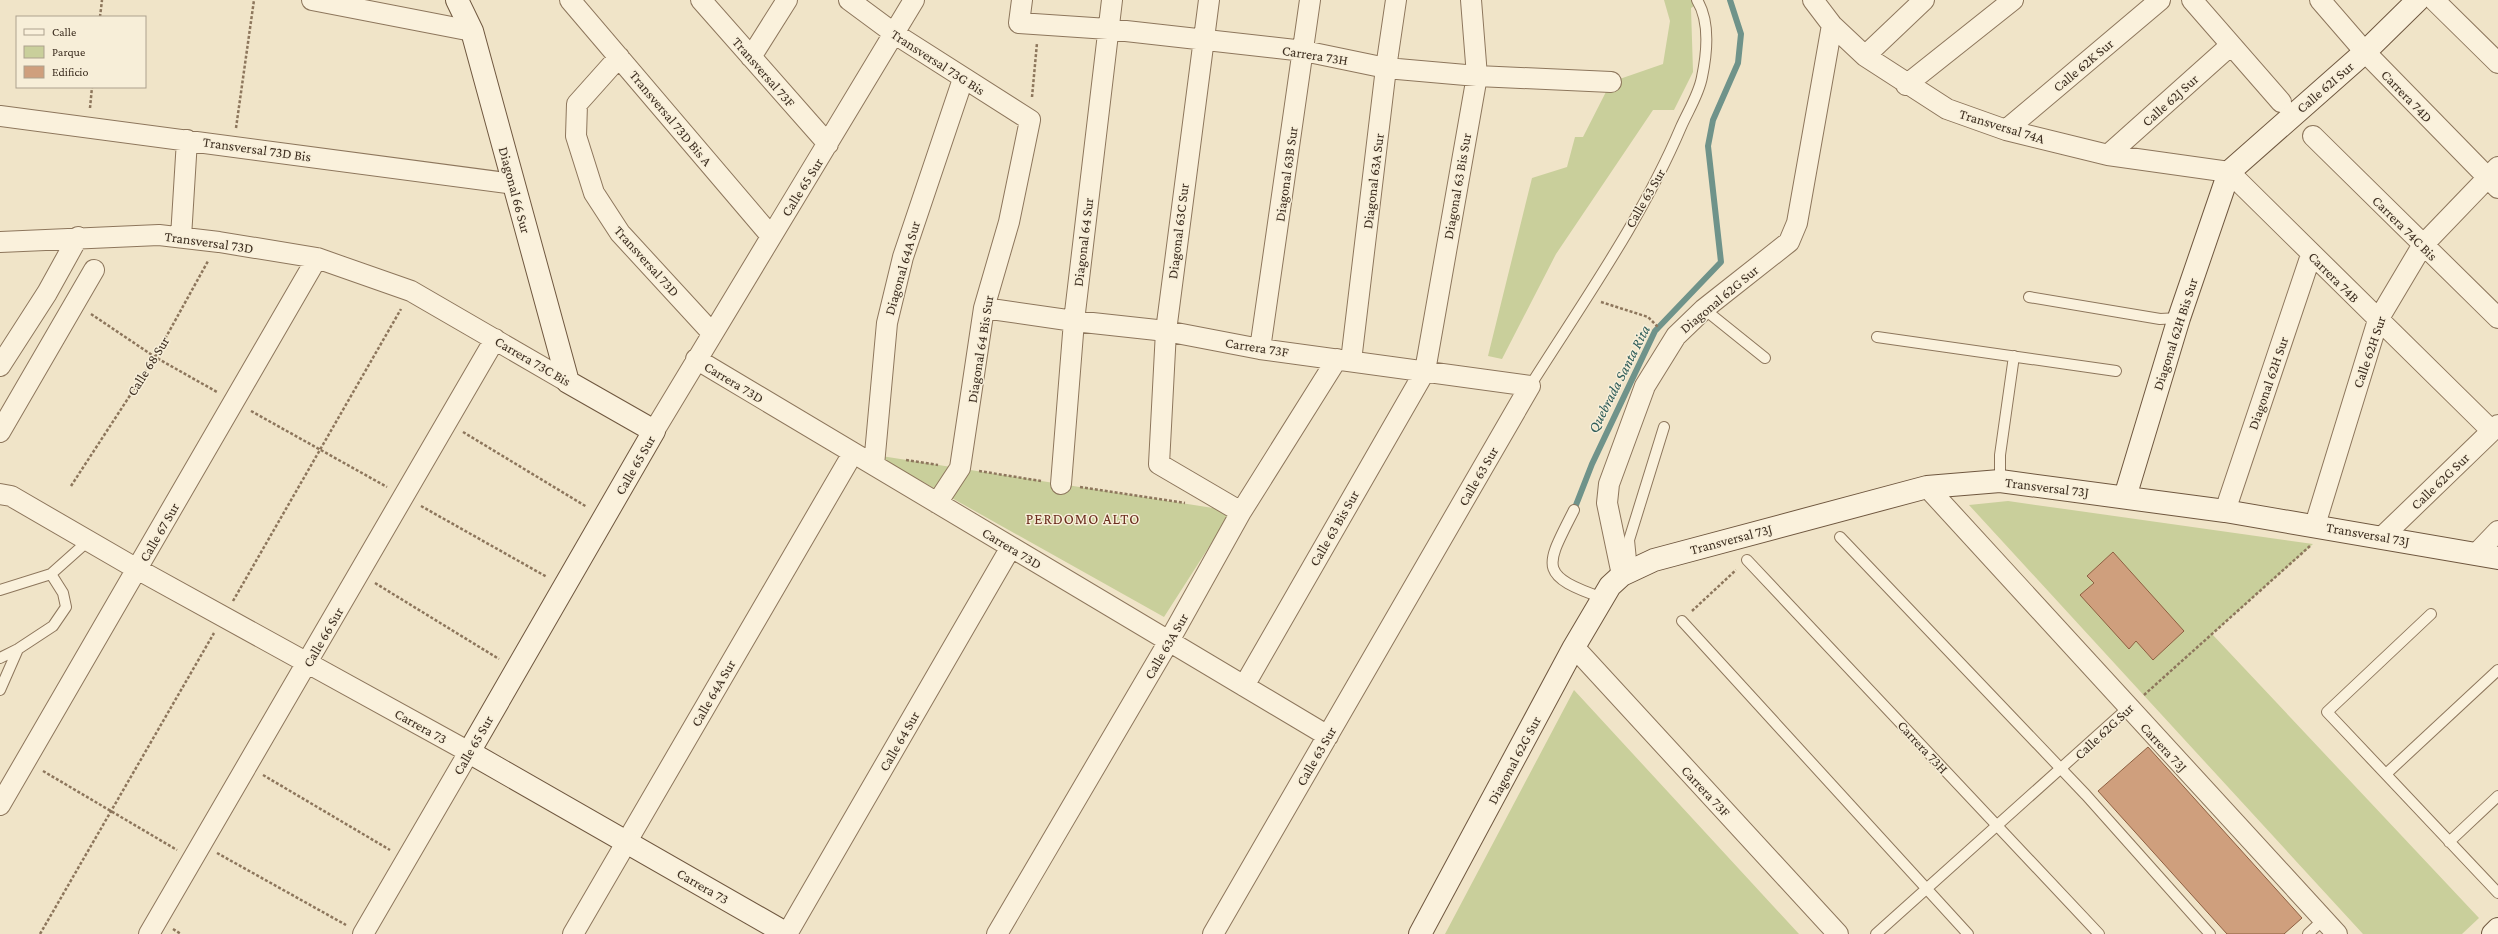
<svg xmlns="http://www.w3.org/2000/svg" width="2498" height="934" font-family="'Crimson Pro',serif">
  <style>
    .green { fill: #c9cf9b }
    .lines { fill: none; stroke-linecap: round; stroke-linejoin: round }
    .stream { stroke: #6f938a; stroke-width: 6 }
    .building { fill: #cf9f7d; stroke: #8d5f41 }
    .lane-casing { stroke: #8d765c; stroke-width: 12 }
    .street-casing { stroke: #8d765c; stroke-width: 22 }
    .secondary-casing { stroke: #6f573f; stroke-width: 24 }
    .path { stroke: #8d765c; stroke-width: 2.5; stroke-dasharray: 3 2; stroke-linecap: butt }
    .lane { stroke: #faf1dc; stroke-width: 10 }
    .street { stroke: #faf1dc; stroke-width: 20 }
    .secondary { stroke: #faf1dc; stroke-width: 22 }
    .labels { text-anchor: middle; stroke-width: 3; stroke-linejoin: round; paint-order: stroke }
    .street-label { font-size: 14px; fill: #3d2e20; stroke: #f7eed8 }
    .water-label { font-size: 15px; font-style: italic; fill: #2f5d5a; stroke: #f7eed8 }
    .neighbourhood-label { font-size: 15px; letter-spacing: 1px; fill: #6b2e1e; stroke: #f7eed8 }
  </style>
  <rect width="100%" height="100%" fill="#f0e4c8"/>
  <path class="green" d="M1664 0H1704L1691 8 1693 72 1674 110H1653L1556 254 1502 359 1488 356 1532 178 1567 167 1575 137H1583L1611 82 1663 64 1670 21Z
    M875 455 1232 511 1164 617Z
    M2008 501 2313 544 2212 634 2479 918 2462 934H2363L1969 505Z
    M1574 690 1799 934H1445Z"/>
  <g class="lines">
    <path class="stream" d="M1574 510 1592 464 1655 331 1721 262 1708 146 1713 120 1738 63 1741 34 1730 0"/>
  </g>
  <path class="building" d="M2113 552 2184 631 2153 660 2136 641 2129 649 2080 595 2094 583 2087 576Z
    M2148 747 2302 918 2284 934H2227L2098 791Z"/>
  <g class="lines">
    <g class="lane-casing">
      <path id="lane" d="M2029 297 2160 319 2179 318
        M1704 309 1765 358
        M1877 337 2116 371
        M1530 386C1583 302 1642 219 1681 127 1688 111 1699 94 1702 77 1707 53 1710 21 1697 0
        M2000 481V455L2014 356
        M1574 510C1546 566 1536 575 1603 598
        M1840 537 2086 795 2210 934
        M1747 560 2099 934
        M1632 570 1629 540 1664 427
        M0 590 51 574 88 541
        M2431 614 2327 712 2498 893
        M1682 621 1968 934
        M0 658 18 649 53 626 66 607 63 593 51 574
        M0 690 18 649
        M2386 774 2498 670
        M2449 842 2498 796
        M1876 934 2128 708
        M2308 934 2324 919"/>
    </g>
    <g class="street-casing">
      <path id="street" d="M312 0 472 31
        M570 0 771 236
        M701 0 828 144
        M849 0 895 34 1030 120 1009 222 984 308 960 468 937 503
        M1022 0 1019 23 1108 29 1304 51 1386 68 1477 76 1611 82
        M1209 0 1166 331 1159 464 1241 512
        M1813 0 1832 25 1865 56 1947 109 2006 130 2108 155 2229 172 2492 431
        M2192 0 2281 102
        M2320 0 2365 52 2498 188
        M2434 0 2498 63
        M1865 56 1924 0
        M619 57 577 104 576 136 594 193 620 233 712 333
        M751 57 787 0
        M1906 85 2013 0
        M0 116 514 184
        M2006 130 2160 0
        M2313 136 2498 318
        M2108 155 2231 45
        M181 237 187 140
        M0 242 159 235 219 242 317 258 411 291 568 382
        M984 308 1074 321 1166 331 1260 349 1530 386 1213 934
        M1260 349 1310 0
        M696 359 1328 736
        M1351 361 1386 68 1396 0
        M0 366 47 293 78 237
        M654 431 914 0
        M0 432 94 270
        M874 465 887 323 903 257 963 79
        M1061 484 1074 321 1112 0
        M1927 487 2337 934
        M0 494 11 496 137 569 469 752 363 934
        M2225 511 2311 255
        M2315 525 2378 320 2422 246 2498 167
        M2382 537 2498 425
        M2476 554 2498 531
        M1622 575 1607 503 1609 484 1645 386 1676 336 1704 309 1789 242 1797 223 1832 25
        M1574 647 1838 934
        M1244 686 1425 371 1477 76 1471 0
        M0 805 317 258
        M149 934 495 339
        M573 934 853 453
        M787 934 1011 547
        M997 934 1169 641 1241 512 1337 359"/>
    </g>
    <g class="secondary-casing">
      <path id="secondary" d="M457 0 472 31 568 382 654 431 469 752 787 934
        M2125 497 2179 318 2229 172 2365 52 2418 0
        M1420 934 1574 647 1610 586 1622 575 1654 560 1927 487 2000 481 2225 511 2498 558
        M2493 934 2498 929"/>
    </g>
    <path class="path" d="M100 17 102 0
      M1032 97 1037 43
      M90 108 92 87
      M236 128 254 0
      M1601 302 1648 317 1658 327
      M91 314 155 357 217 392
      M251 411 387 487
      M463 432 587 507
      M906 460 938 465
      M979 471 1041 481
      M71 486 155 357 208 261
      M1080 487 1185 503
      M421 506 547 577
      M375 583 499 659
      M233 601 401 309
      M1692 611 1736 570
      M2144 695 2310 546
      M43 771 177 850
      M263 775 390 850
      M217 853 346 925
      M173 929 181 934
      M40 934 214 633"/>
    <use href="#lane" class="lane"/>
    <use href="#street" class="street"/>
    <use href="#secondary" class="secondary"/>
  </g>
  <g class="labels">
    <g class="street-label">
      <text transform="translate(1315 55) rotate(9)" y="5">Carrera 73H</text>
      <text transform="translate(938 62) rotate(33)" y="5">Transversal 73G Bis</text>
      <text transform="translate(2083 65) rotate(-40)" y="5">Calle 62K Sur</text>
      <text transform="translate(764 72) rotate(49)" y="5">Transversal 73F</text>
      <text transform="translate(2325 87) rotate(-41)" y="5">Calle 62I Sur</text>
      <text transform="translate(2407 96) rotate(46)" y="5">Carrera 74D</text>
      <text transform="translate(2170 100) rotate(-42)" y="5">Calle 62J Sur</text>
      <text transform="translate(671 118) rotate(50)" y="5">Transversal 73D Bis A</text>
      <text transform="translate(2002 126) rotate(17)" y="5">Transversal 74A</text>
      <text transform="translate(257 149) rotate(8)" y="5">Transversal 73D Bis</text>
      <text transform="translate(1286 174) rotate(-82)" y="5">Diagonal 63B Sur</text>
      <text transform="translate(1373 181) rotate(-83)" y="5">Diagonal 63A Sur</text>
      <text transform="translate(1457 186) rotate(-80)" y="5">Diagonal 63 Bis Sur</text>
      <text transform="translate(802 187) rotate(-58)" y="5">Calle 65 Sur</text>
      <text transform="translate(515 190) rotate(75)" y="5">Diagonal 66 Sur</text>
      <text transform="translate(1645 198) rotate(-60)" y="5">Calle 63 Sur</text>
      <text transform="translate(2405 228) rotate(45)" y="5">Carrera 74C Bis</text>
      <text transform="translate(1178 231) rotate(-83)" y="5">Diagonal 63C Sur</text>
      <text transform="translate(209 242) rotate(8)" y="5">Transversal 73D</text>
      <text transform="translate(1083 242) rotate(-83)" y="5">Diagonal 64 Sur</text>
      <text transform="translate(647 261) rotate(48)" y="5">Transversal 73D</text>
      <text transform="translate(902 268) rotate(-74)" y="5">Diagonal 64A Sur</text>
      <text transform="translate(2334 277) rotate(45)" y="5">Carrera 74B</text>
      <text transform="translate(1719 299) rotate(-40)" y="5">Diagonal 62G Sur</text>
      <text transform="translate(2175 334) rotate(-72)" y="5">Diagonal 62H Bis Sur</text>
      <text transform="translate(1257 347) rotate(9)" y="5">Carrera 73F</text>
      <text transform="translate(980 349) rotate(-81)" y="5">Diagonal 64 Bis Sur</text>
      <text transform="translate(2369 352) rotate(-71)" y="5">Calle 62H Sur</text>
      <text transform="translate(533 361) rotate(30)" y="5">Carrera 73C Bis</text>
      <text transform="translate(148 366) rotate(-58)" y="5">Calle 68 Sur</text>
      <text transform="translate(734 382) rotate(31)" y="5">Carrera 73D</text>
      <text transform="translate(2268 383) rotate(-71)" y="5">Diagonal 62H Sur</text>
      <text transform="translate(635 465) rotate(-60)" y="5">Calle 65 Sur</text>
      <text transform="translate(1478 476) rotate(-60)" y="5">Calle 63 Sur</text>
      <text transform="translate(2440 481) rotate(-44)" y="5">Calle 62G Sur</text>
      <text transform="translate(2047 487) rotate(7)" y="5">Transversal 73J</text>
      <text transform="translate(1334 528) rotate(-60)" y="5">Calle 63 Bis Sur</text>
      <text transform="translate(159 532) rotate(-60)" y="5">Calle 67 Sur</text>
      <text transform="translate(2368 534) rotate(10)" y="5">Transversal 73J</text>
      <text transform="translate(1731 539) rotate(-15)" y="5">Transversal 73J</text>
      <text transform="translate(1012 548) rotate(31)" y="5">Carrera 73D</text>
      <text transform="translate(323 637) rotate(-60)" y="5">Calle 66 Sur</text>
      <text transform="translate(1166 646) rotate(-60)" y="5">Calle 63A Sur</text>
      <text transform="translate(713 693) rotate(-60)" y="5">Calle 64A Sur</text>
      <text transform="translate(421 726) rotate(29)" y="5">Carrera 73</text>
      <text transform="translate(2104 731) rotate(-43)" y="5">Calle 62G Sur</text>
      <text transform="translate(899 741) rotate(-60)" y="5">Calle 64 Sur</text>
      <text transform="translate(473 745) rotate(-60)" y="5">Calle 65 Sur</text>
      <text transform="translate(1923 747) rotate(47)" y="5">Carrera 73H</text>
      <text transform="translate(2164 747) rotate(47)" y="5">Carrera 73J</text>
      <text transform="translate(1316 756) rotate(-60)" y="5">Calle 63 Sur</text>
      <text transform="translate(1514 760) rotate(-62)" y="5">Diagonal 62G Sur</text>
      <text transform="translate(1706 791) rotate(47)" y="5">Carrera 73F</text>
      <text transform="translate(703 886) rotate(30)" y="5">Carrera 73</text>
    </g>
    <g class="water-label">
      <text transform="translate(1619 379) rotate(-63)" y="5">Quebrada Santa Rita</text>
    </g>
    <g class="neighbourhood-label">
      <text x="1083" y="524">PERDOMO ALTO</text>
    </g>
  </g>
  <rect x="16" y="16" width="130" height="72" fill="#f7eed8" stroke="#ada18e"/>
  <rect x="24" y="29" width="20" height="6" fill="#faf1dc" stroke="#ada18e"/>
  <text x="52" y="36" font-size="12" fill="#3d2e20">Calle</text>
  <rect x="24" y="46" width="20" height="12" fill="#c9cf9b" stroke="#ada18e"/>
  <text x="52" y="56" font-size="12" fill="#3d2e20">Parque</text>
  <rect x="24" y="66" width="20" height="12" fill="#cf9f7d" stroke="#ada18e"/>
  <text x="52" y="76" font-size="12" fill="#3d2e20">Edificio</text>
</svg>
